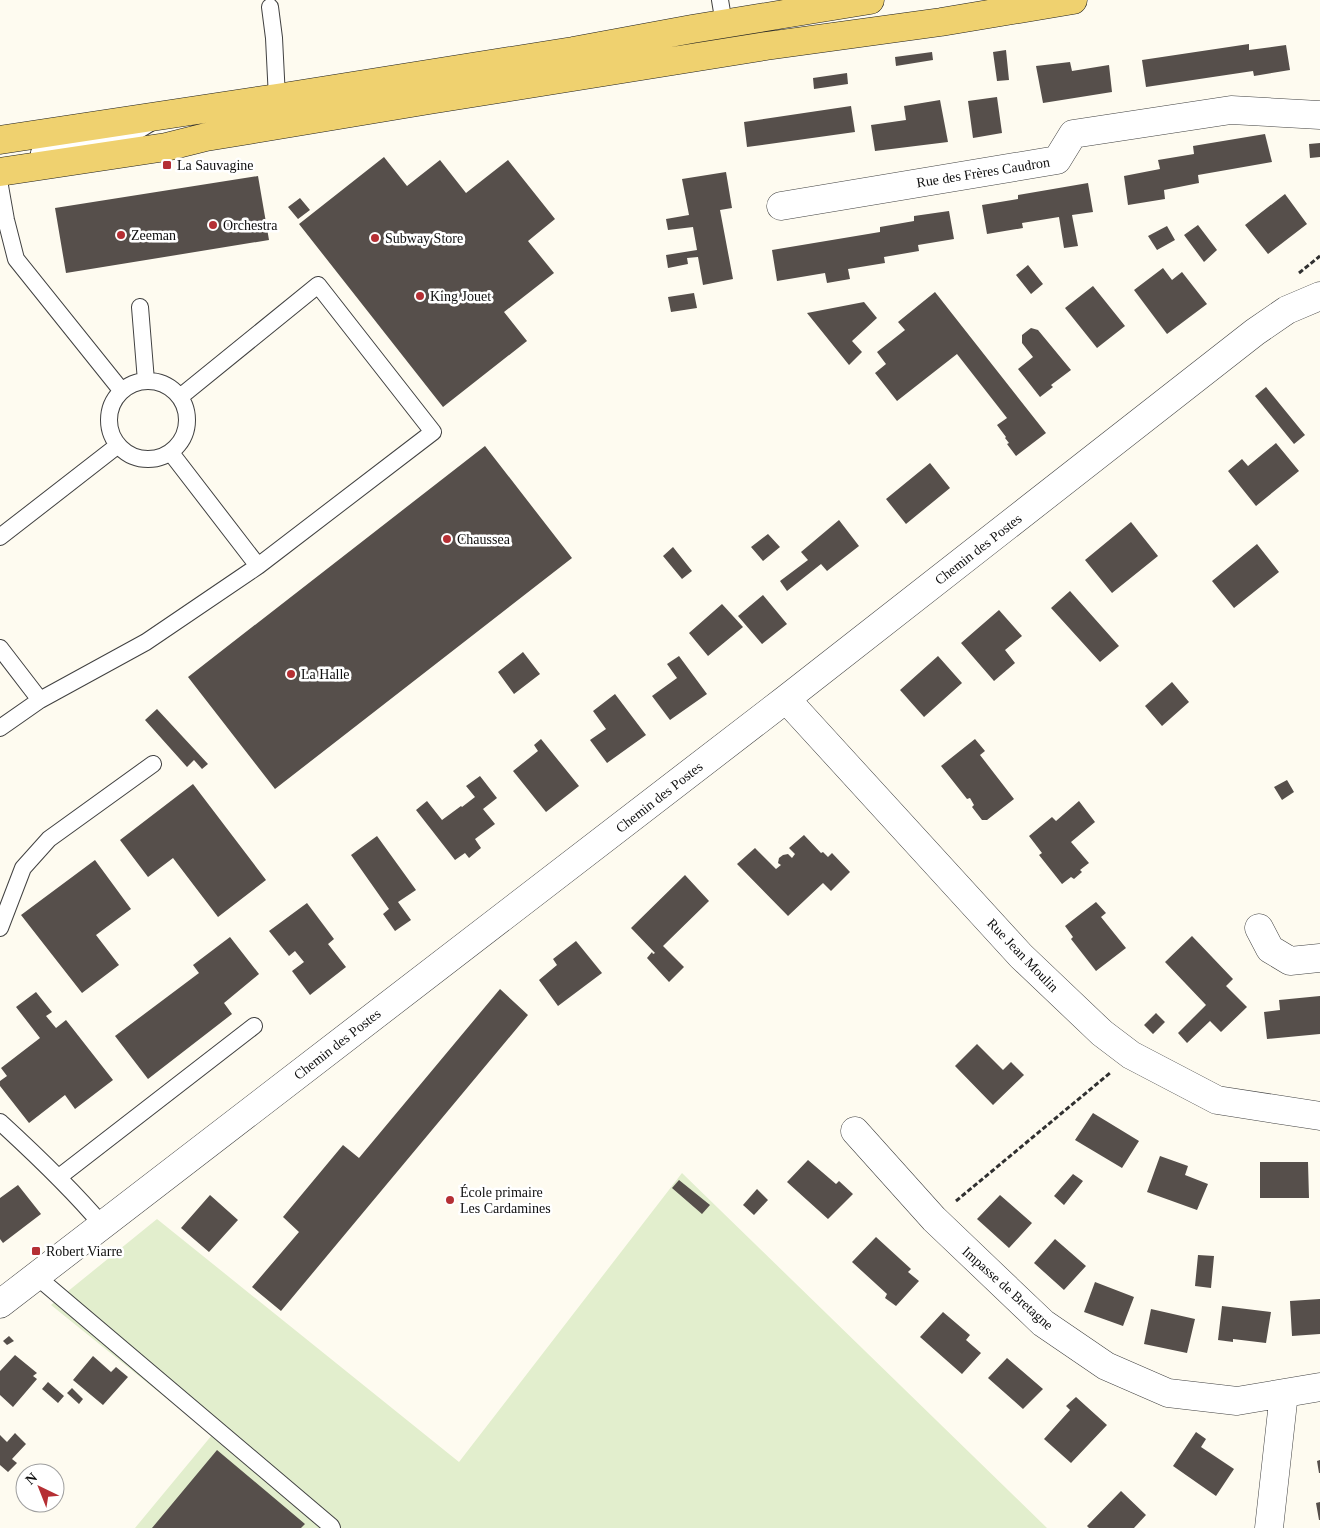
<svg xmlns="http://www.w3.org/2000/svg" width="1320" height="1528" font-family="Georgia,serif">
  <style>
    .pitch { fill: #e2eecd }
    .building { fill: #564f4b }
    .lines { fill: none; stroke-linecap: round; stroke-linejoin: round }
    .service-casing { stroke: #414141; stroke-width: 18 }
    .minor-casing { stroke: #414141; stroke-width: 29 }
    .primary-casing { stroke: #1f1f1f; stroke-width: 29 }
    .path { stroke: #303030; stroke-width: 3; stroke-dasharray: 5 2.5; stroke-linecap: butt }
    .service { stroke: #fff; stroke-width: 16 }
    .minor { stroke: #fff; stroke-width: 28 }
    .primary { stroke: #efd16f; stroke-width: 28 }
    .poi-dot { fill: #b52f34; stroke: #fff; stroke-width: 2 }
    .labels { text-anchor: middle; stroke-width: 5; stroke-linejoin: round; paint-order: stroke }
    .poi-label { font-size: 14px; fill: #0e0e0e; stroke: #fff; text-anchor: start }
    .street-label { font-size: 14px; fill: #0e0e0e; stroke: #fff }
  </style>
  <rect width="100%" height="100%" fill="#fefbf0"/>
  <path class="pitch" d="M682 1173 1047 1528H135L212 1435 51 1305 157 1219 459 1462Z"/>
  <path class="building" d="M1249 44V50L1286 45 1290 70 1254 76 1253 71 1146 87 1142 60Z
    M1006 50 1009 80 997 81 993 52Z
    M932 52 933 60 896 66 895 57Z
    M1070 62 1072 71 1109 65 1112 92 1043 103 1036 66Z
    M847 73 848 84 814 89 813 78Z
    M997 97 1002 133 973 138 968 101Z
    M940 100 948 142 875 151 871 125 906 120 904 106Z
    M851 106 855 132 747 147 744 122Z
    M1265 134 1272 162 1198 175 1199 183 1164 190 1165 199 1128 205 1124 176 1160 169 1158 160 1194 154 1193 146Z
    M1320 143V157L1310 158 1309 144Z
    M384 157 407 186 440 160 466 193 508 160 555 219 528 241 554 273 504 312 527 341 443 407 299 224Z
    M726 172 732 208 720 210 733 279 703 285 698 257 687 258 688 264 668 268 666 255 697 250 693 227 668 230 666 219 689 215 682 179Z
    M258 176 269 240 66 273 55 208Z
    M1088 183 1093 212 1072 215 1078 246 1064 248 1059 217 1022 223 1023 228 987 234 982 205 1018 199V195Z
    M1285 194 1307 224 1268 254 1245 225Z
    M300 198 310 210 298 219 288 207Z
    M949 211 954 239 918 245 919 251 884 257 885 263 848 269 850 279 827 283 825 273 777 281 772 250 880 232V227L914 221V216Z
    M1198 225 1217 250 1204 262 1184 235Z
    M1167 226 1175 240 1157 250 1148 236Z
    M1028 265 1043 284 1031 294 1016 275Z
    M1163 268 1172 280 1182 272 1207 304 1167 334 1134 290Z
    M1093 286 1125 326 1097 348 1065 308Z
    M935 292 1046 433 1016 456 1007 444 1009 443 1005 438 1006 437 997 425 1007 418 957 354 897 401 875 373 886 364 877 352 905 330 898 322Z
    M694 293 697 308 671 312 668 297Z
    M864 302 877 318 852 341 862 352 849 365 807 313Z
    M1031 328 1038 330 1071 370 1051 385 1053 387 1040 397 1018 369 1033 357 1022 343V335Z
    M1266 387 1305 435 1294 444 1255 396Z
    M1276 443 1299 471 1256 506 1228 471 1242 459 1248 466Z
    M485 446 572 558 275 789 188 677Z
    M930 463 950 488 906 524 886 499Z
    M839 520 859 546 827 571 821 564 787 591 780 581 808 560 801 552Z
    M1131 522 1158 556 1112 593 1085 560Z
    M768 534 780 547 763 561 751 547Z
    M1257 544 1279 572 1234 608 1212 581Z
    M673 547 692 571 682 579 663 556Z
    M1070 591 1119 646 1100 662 1051 608Z
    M763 595 787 624 762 644 738 616Z
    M722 604 743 627 708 656 689 633Z
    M999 610 1022 636 1005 650 1015 663 994 681 961 643Z
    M523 652 540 674 514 694 498 672Z
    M679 656 707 694 670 720 652 696 677 678 667 664Z
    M938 656 962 683 924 717 900 690Z
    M1172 682 1189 702 1162 726 1145 706Z
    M615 694 646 735 607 763 590 740 606 729 593 711Z
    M157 709 208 764 202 769 194 760 187 767 145 720Z
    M541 739 579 786 546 812 513 771 538 751 534 745Z
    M975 739 985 751 980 755 1014 799 987 820H982L972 807 974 805 970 798 967 799 941 766Z
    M480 776 497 798 483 809 495 824 475 839 481 848 469 858 465 853 455 860 416 810 427 801 442 820 461 806 462 807 475 797 466 786Z
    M1287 780 1294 792 1282 800 1274 787Z
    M193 784 266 880 218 917 173 858 148 877 120 840Z
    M1079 801 1095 822 1071 842 1089 863 1080 870 1082 872 1074 879 1071 877 1062 884 1039 855 1042 853 1029 836 1052 817 1056 821Z
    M804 835 821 853 823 852 828 857 832 853 850 872 831 891 823 883 788 916 737 864 755 848 776 869 781 865 778 863 779 858 783 855 788 854 792 858 795 854 789 848Z
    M377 836 416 890 398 902 411 920 395 931 383 914 389 909 351 855Z
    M95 860 131 909 96 935 119 965 82 993 21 915Z
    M685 875 709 901 663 946 684 967 669 982 647 958 652 952 653 954 655 953 631 928Z
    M1096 902 1106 913 1101 917 1126 948 1096 971 1071 939 1073 937 1065 926Z
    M307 903 334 939 328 944 346 967 310 995 292 971 304 962 295 951 289 956 269 931Z
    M1192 936 1233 979 1226 986 1247 1007 1221 1032 1210 1021 1187 1043 1178 1033 1206 1005 1165 962Z
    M230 937 259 974 224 1003 232 1014 148 1079 115 1036 199 973 193 965Z
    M576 941 602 973 558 1006 539 980 557 965 553 959Z
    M500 989 528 1015 281 1311 252 1287 299 1232 283 1217 343 1145 359 1158Z
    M36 992 52 1012 46 1016 56 1028 66 1020 113 1080 75 1109 65 1095 29 1123 0 1086V1081L7 1076 1 1068 40 1038 16 1007Z
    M1320 996V1034L1267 1039 1264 1012 1280 1010 1279 1000Z
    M1156 1013 1165 1022 1153 1034 1144 1025Z
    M977 1044 1003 1070 1011 1062 1024 1075 993 1105 955 1066Z
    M1093 1113 1139 1141 1122 1168 1075 1140Z
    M1160 1156 1188 1166 1185 1175 1208 1184 1197 1210 1147 1192Z
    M808 1160 836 1184 839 1181 853 1194 828 1219 787 1182Z
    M1260 1162H1308L1309 1198H1260Z
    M1073 1174 1083 1181 1064 1205 1054 1196Z
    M679 1180 710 1205 702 1214 672 1188Z
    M18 1185 41 1214 3 1243 0 1239V1198Z
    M757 1189 768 1200 754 1215 743 1205Z
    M210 1195 238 1220 209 1252 181 1228Z
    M1000 1195 1032 1223 1009 1248 977 1219Z
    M876 1237 911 1269 908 1272 919 1281 896 1306 885 1298 887 1294 852 1262Z
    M1055 1239 1086 1266 1064 1290 1034 1263Z
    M1198 1255 1214 1256 1211 1288 1195 1286Z
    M1095 1282 1134 1297 1123 1326 1084 1312Z
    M1320 1299V1334L1292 1336 1290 1301Z
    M1222 1306 1271 1312 1266 1343 1233 1339V1342L1218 1340Z
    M1151 1309 1195 1319 1187 1353 1144 1344Z
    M943 1312 970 1335 966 1340 981 1353 962 1374 920 1337Z
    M9 1336 14 1341 7 1345 3 1341Z
    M15 1355 37 1373 33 1376 37 1379 13 1407 0 1395V1371Z
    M93 1356 111 1372 116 1367 128 1377 103 1405 73 1380Z
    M1007 1358 1043 1389 1023 1409 988 1378Z
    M48 1382 64 1396 58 1403 42 1389Z
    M72 1388 83 1399 79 1404 67 1393Z
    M1076 1397 1107 1425 1071 1463 1044 1439 1070 1410 1066 1406Z
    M1196 1432 1206 1439 1201 1447 1234 1469 1216 1496 1173 1466Z
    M15 1433 26 1444 12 1459 17 1463 8 1472 0 1465V1435L7 1442Z
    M217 1450 305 1524 301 1528H152Z
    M1320 1460V1473H1319L1317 1461Z
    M1121 1491 1146 1515 1134 1528H1089L1087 1526Z
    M1320 1502V1520H1319L1316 1503Z"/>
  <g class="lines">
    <g class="service-casing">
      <path id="service" d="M720 0 724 24
        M270 7 274 38 277 98
        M39 153 131 135 152 122
        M0 186 6 220 16 259 121 390
        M140 307 146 381
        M109 420a39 39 0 1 1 78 0a39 39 0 1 1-78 0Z
        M171 453 258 566
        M0 537 117 446
        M0 648 40 700 146 642 258 566 433 432 318 285 180 397
        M0 728 40 700
        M0 928 23 868 49 839 153 764
        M0 1122C36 1155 71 1188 102 1225
        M59 1177 254 1026
        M36 1276 331 1526 332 1528"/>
    </g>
    <g class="minor-casing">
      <path id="minor" d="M781 206 1057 160 1073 134 1231 110 1320 115
        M786 699 1021 956 1102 1033 1131 1055 1217 1100 1320 1116
        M1259 928 1270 949 1290 961 1320 958
        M855 1131 934 1219 1043 1323 1106 1366 1168 1393 1237 1401 1320 1387
        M0 1304 786 699 1255 332 1287 310 1320 296
        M1269 1528 1284 1393"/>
    </g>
    <g class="primary-casing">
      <path id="primary" d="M0 140 277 98 573 51 692 29 870 0
        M0 172 166 147 206 137 429 100 766 46 941 22 1073 0"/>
    </g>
    <path class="path" d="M1299 273 1320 256
      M956 1201 1110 1073"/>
    <use href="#service" class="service"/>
    <use href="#minor" class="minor"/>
    <use href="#primary" class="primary"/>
  </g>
  <g class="poi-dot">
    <rect x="162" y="160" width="10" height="10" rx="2.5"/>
    <circle cx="213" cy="225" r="5"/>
    <circle cx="121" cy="235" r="5"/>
    <circle cx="375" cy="238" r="5"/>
    <circle cx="420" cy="296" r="5"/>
    <circle cx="447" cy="539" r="5"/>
    <circle cx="291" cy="674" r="5"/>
    <circle cx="450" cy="1200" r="5"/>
    <rect x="31" y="1246" width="10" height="10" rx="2.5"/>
  </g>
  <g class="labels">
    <g class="poi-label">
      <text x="177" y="170">La Sauvagine</text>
      <text x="223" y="230">Orchestra</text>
      <text x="131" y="240">Zeeman</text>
      <text x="385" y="243">Subway Store</text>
      <text x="430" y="301">King Jouet</text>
      <text x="457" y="544">Chaussea</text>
      <text x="301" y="679">La Halle</text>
      <text x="460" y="1197">École primaire<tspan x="460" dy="16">Les Cardamines</tspan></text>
      <text x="46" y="1256">Robert Viarre</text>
    </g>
    <g class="street-label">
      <text transform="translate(983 172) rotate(-9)" y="5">Rue des Frères Caudron</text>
      <text transform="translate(978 549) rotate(-38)" y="5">Chemin des Postes</text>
      <text transform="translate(659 797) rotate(-38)" y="5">Chemin des Postes</text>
      <text transform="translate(1023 955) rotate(46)" y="5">Rue Jean Moulin</text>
      <text transform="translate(337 1044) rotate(-38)" y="5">Chemin des Postes</text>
      <text transform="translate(1008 1288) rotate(42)" y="5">Impasse de Bretagne</text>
    </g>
  </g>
  <g transform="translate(40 1488) rotate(317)"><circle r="24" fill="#ffffff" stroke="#9f9f9f"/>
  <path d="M0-4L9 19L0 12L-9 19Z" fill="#b52f34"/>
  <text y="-8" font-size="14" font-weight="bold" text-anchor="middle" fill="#0e0e0e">N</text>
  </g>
</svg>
